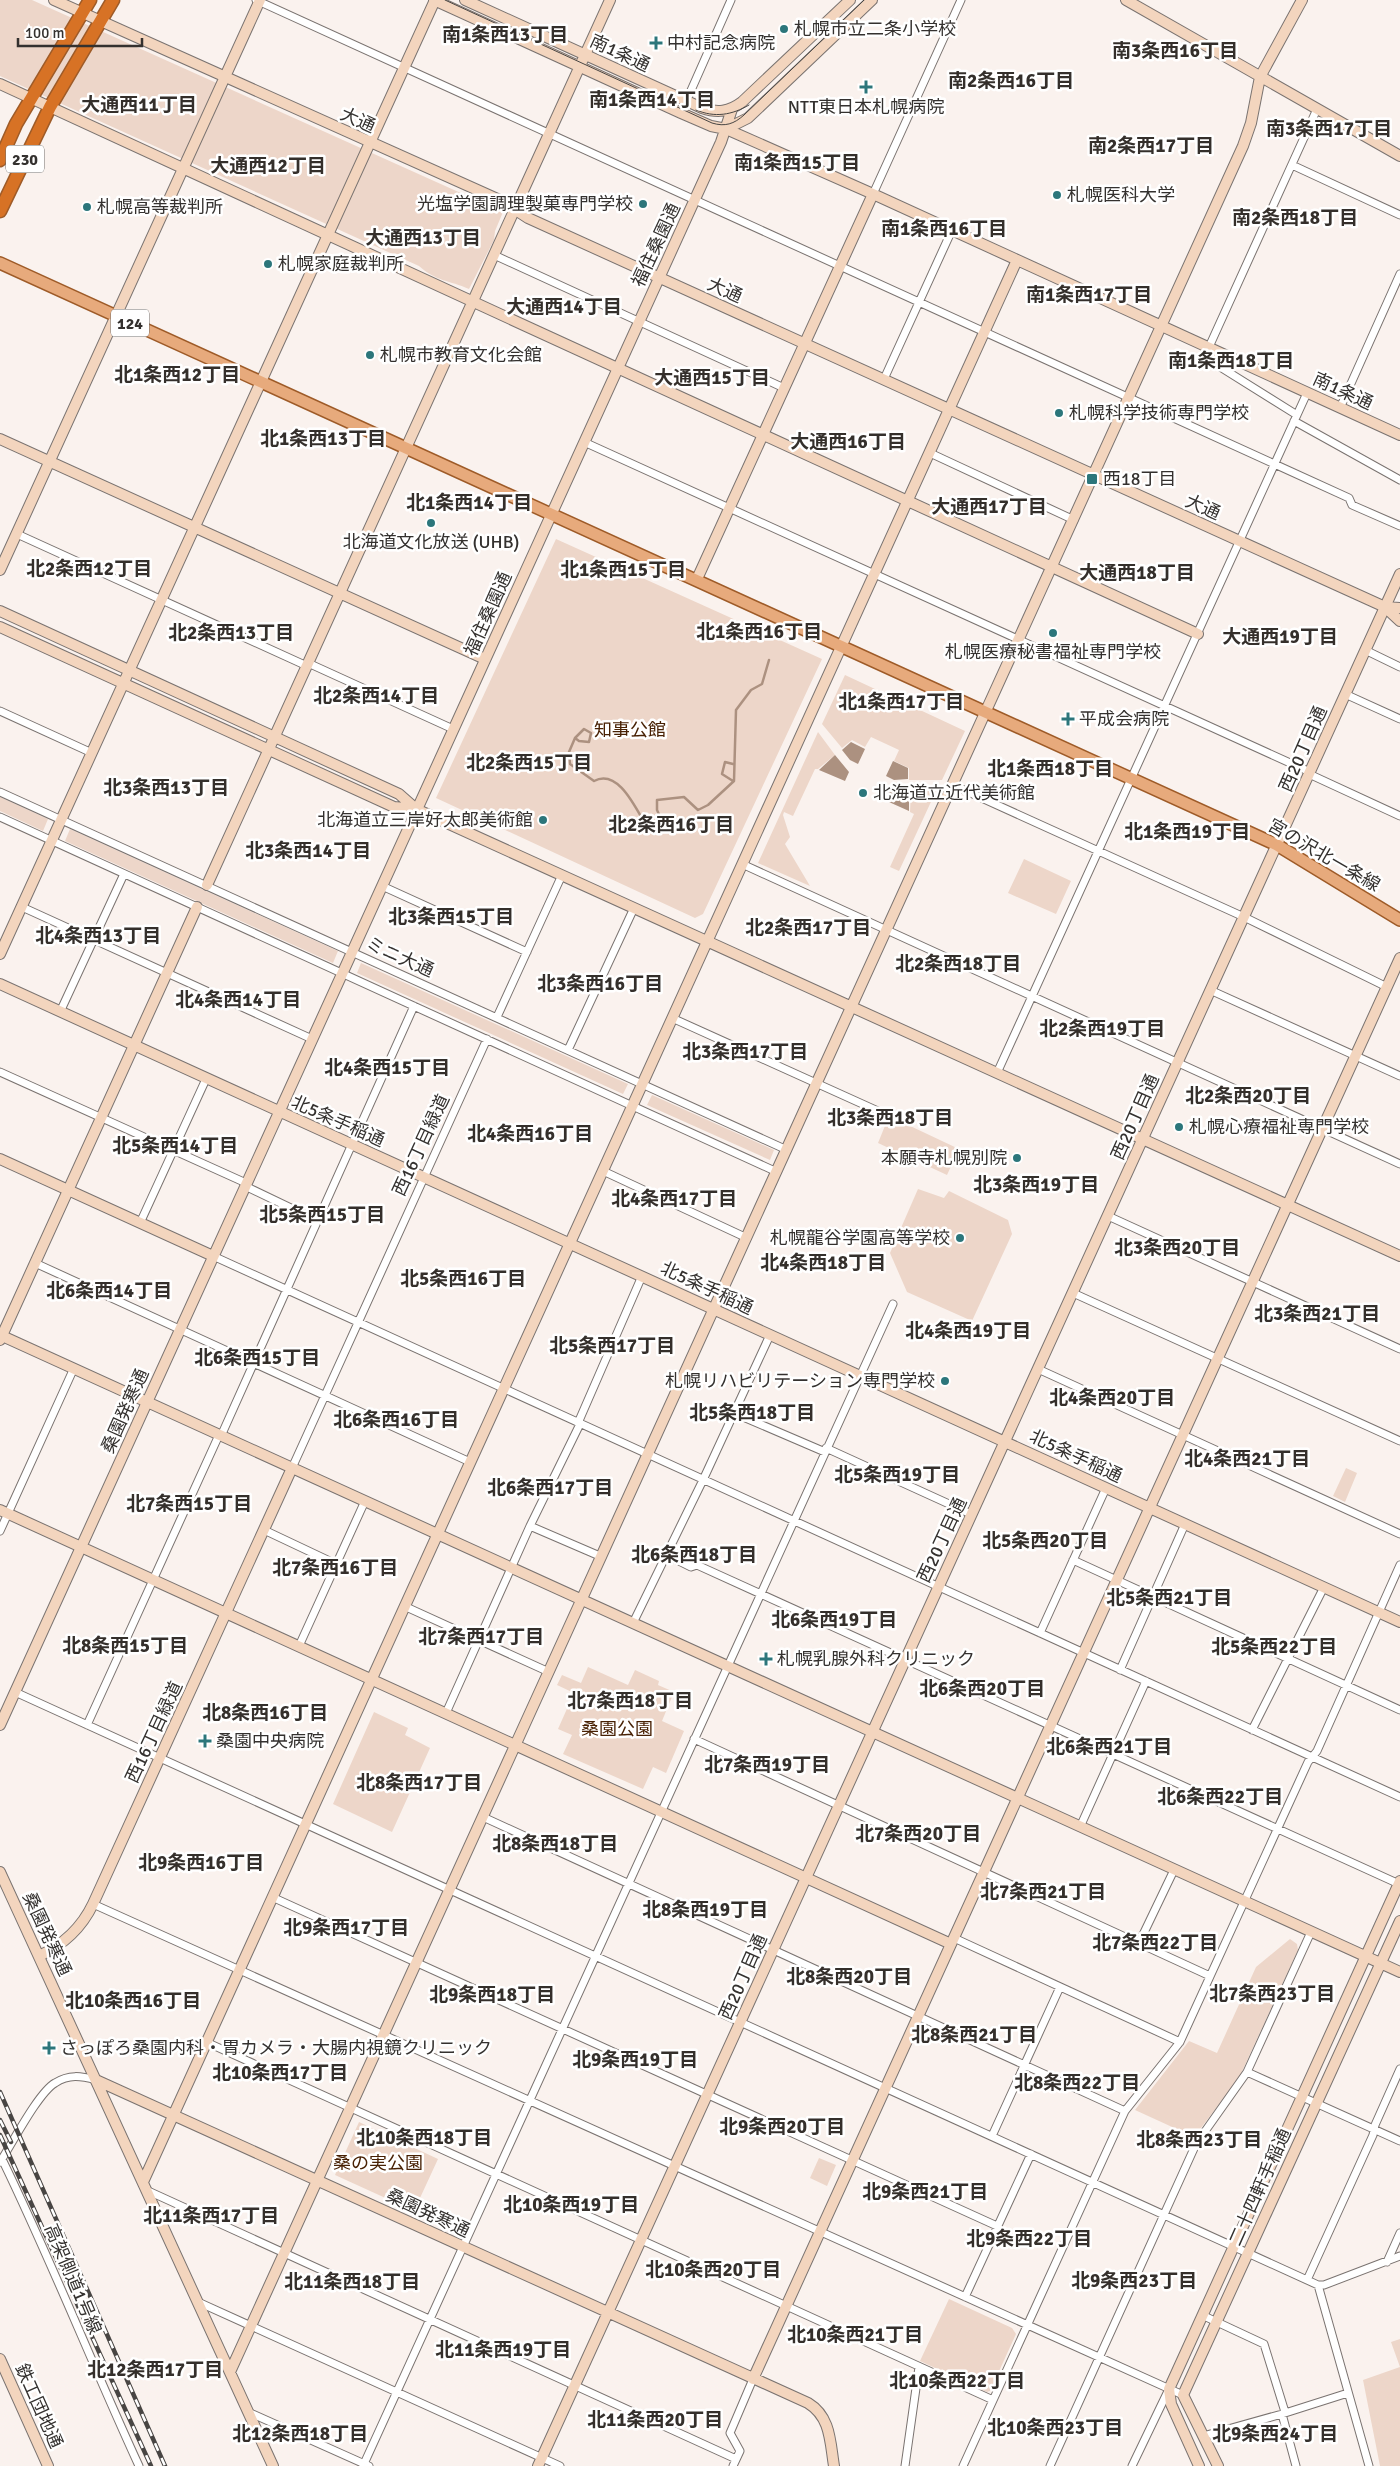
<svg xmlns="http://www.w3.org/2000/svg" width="1400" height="2466" font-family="Signika,'Noto Sans JP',sans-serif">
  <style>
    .green { fill: #edd6c9 }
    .water { fill: #ac9180 }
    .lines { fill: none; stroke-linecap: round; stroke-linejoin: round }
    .stream { stroke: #ac9180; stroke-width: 2.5 }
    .street-casing { stroke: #7a7370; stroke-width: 9 }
    .secondary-casing { stroke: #7a7370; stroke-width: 12 }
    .primary-casing { stroke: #9e5b28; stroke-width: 14 }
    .highway-casing { stroke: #9e5b28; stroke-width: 15 }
    .street { stroke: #fff; stroke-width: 7 }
    .secondary { stroke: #f3d5be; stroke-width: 10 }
    .primary { stroke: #e7aa7c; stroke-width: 11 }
    .highway { stroke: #d77225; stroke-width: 12 }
    .tram { stroke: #484543; stroke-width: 1 }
    .rail-casing { stroke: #484543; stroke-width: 4.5 }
    .rail { stroke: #fff; stroke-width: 2.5; stroke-dasharray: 8; stroke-linecap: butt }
    .poi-dot { fill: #2c767b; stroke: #fff; stroke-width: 2 }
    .labels { text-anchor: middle; stroke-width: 5; stroke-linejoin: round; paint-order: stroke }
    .shield { fill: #fff; stroke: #716f6d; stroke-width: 1 }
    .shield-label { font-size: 16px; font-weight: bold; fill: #34312f }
    .poi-label { font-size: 18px; fill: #34312f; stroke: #fff; text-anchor: start }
    .street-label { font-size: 18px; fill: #34312f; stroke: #fff }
    .park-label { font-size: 18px; fill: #482104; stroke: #fff }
    .neighbourhood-label { font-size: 19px; font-weight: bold; fill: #342f2b; stroke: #fff }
  </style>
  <rect width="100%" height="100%" fill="#faf2ee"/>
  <path class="green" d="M0 0H32L503 212 495 231 494 240 469 289C449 280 437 282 419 266L0 76Z
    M556 539 822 659 703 914 695 918 436 798Z
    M845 675 965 731 942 780H909V768L894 761 899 750 871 737 865 747 852 740 842 748 822 724Z
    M818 732 835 755 818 769H815L793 816 784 812 783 815 790 837 785 844 810 886 758 863Z
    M911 790 936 791 899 871 890 867 914 814 910 812Z
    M0 797 48 819 43 831 0 811Z
    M70 829 338 951 333 963 65 841Z
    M1024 859 1071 881 1056 914 1008 893Z
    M361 963 628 1084 623 1094 357 973Z
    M652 1095 774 1150 770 1160 647 1105Z
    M889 1116 959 1149 947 1175 878 1143Z
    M918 1189 944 1198 949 1191 1008 1220 1012 1234 972 1321 907 1292 890 1253Z
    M1346 1468 1357 1473 1345 1502 1333 1496Z
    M588 1667 628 1685 635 1670 659 1681 658 1685 674 1692 662 1721 684 1731 666 1773 653 1767 643 1789 563 1754 572 1735 558 1729 574 1693 557 1685 562 1675 581 1683Z
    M374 1712 408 1728 405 1735 430 1748 392 1832 333 1804Z
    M1290 1939 1297 1944 1298 1950 1239 2078 1194 2137 1135 2110 1189 2041 1217 2053 1256 1967Z
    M359 2122 438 2159 414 2211 335 2175Z
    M819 2158 836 2165 827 2186 810 2178Z
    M949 2299 1012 2328 1016 2334 990 2391 987 2392 920 2361Z
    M1400 2339V2466H1380L1363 2380 1400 2367 1391 2342Z"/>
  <path class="water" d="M851 742 865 749 858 764 850 760 842 750Z
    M835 755 849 772 845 781 819 770Z
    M893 761 908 768V779L894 780 886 776Z
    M884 788H909V811L880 798Z"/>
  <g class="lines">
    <path class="stream" d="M575 738 584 729 591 733 589 742 579 741 575 738 569 752 570 764 594 781C620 767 638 814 650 832L662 821 657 810V800L684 797 698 810 708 805 734 781 736 710 751 690 762 684 769 660
      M733 764 725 762 722 774 733 781"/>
    <g class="street-casing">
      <path id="street" d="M256 0 1349 498 1352 505 1400 526
        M681 113 731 0
        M1292 165 1400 215
        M873 194 961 0
        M494 255 784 388
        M1209 347 1317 109
        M1212 349 1217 365 1297 415
        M884 379 952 230
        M1340 408 1400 274
        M1294 421 1400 480
        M584 442 1310 772
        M930 453 1074 520
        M17 534 307 666
        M1365 650 1400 667
        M308 663 453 729
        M1345 694 1400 719
        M0 711 92 753
        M1309 774 1400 816
        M953 785 1244 917 1387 987
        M0 792 787 1150
        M0 817 777 1172
        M742 864 1400 1164
        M382 886 527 952
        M22 907 312 1039
        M1210 990 1400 1076
        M60 1012 124 874
        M497 1017 562 875
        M672 1018 889 1116
        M568 1050 634 908
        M0 1072 246 1183
        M997 1073 1307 393
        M603 1171 747 1238
        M245 1186 318 1221
        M1108 1216 1400 1349
        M140 1223 206 1079
        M213 1256 1400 1797
        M35 1263 470 1462
        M1073 1293 1400 1441
        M1038 1369 1400 1534
        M734 1413 825 1452
        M578 1423 642 1276
        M221 1436 414 1006
        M826 1448 971 1514
        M292 1468 487 1039
        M530 1526 602 1557
        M264 1530 336 1564
        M0 1531 74 1368
        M667 1555 691 1567 697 1565 1399 1884
        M1073 1560 1400 1710
        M404 1606 549 1672
        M633 1623 703 1480 770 1335
        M1040 1633 1106 1488
        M299 1646 365 1501
        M1120 1670 1185 1524
        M15 1692 1318 2285H1324L1400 2256
        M446 1713 530 1526 580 1424
        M87 1725 219 1435
        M1252 1730 1324 1587
        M694 1739 1210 1976
        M483 1817 1125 2111
        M1080 1827 1146 1681
        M272 1897 997 2226
        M93 1904 1183 2395
        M954 1938 1180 2042
        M1139 1943 1174 1870
        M206 2042 993 2400
        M1247 2072 1400 2141
        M992 2136 1060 1987
        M2 2159C51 2260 92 2364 139 2466
        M0 2162C12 2144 38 2093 55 2083 69 2074 81 2076 96 2080
        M146 2190 736 2459
        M1387 2262 1400 2233
        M1307 2280 1373 2135 1375 2125 1400 2069
        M1318 2285 1369 2466
        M965 2297 1031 2154
        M198 2302 560 2466
        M1204 2316 1264 2344 1285 2412
        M248 2412 369 2466
        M1282 2414 1296 2466
        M1203 2436 1282 2414 1348 2393
        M363 2466 893 1304
        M733 2466 740 2451 730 2433 753 2379
        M905 2466 919 2367
        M963 2466 1125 2111 1180 2042 1308 1762 1317 1751 1400 1565
        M1050 2466 1196 2144 1247 2072 1311 1932
        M1132 2466 1169 2389"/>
    </g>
    <g class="secondary-casing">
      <path id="secondary" d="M54 0 502 201 528 218 1385 607 1400 608
        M434 0 681 113 711 126 726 129 873 194 1400 435
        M465 0 702 108C717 113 729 112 742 102L850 0
        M1126 0 1400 156
        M0 84C400 266 797 454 1198 634
        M726 129 748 118 872 0
        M0 439 485 659
        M0 570 260 0
        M697 579 873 194
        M1385 607 1400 621
        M0 611 399 794 416 809 1400 1256
        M0 627 394 807 416 809
        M207 885 610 0
        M0 954 435 0
        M0 984 1400 1622
        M0 1159 213 1256
        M0 1335 1400 1972
        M0 1340 197 907
        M0 1510 951 1944
        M0 1725 721 142 732 109
        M0 1872 273 2466
        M39 1956C63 1945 81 1929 93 1904L292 1468
        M96 2080 808 2403C831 2417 830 2442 834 2466
        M143 2182 1017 260
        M0 2359 48 2466
        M230 2372 1243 146 1251 123 1260 77 1302 0
        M753 2379 1400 958
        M538 2466 1400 574
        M1199 2466 1171 2404 1169 2389 1400 1881
        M1218 2466 1183 2395 1400 1921"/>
    </g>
    <g class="primary-casing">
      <path id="primary" d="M0 263 1277 845 1400 920"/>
    </g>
    <g class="highway-casing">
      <path id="highway" d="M0 160 16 124 90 0
        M0 211 50 107 113 0"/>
    </g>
    <use href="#street" class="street"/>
    <use href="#secondary" class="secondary"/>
    <use href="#primary" class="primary"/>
    <use href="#highway" class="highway"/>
    <path class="tram" d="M445 0 712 123C725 127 734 124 744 115L864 0
      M696 110C715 118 732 115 749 105"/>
    <g class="rail-casing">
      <path id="rail" d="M0 2092 165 2466
        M0 2120 11 2142
        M0 2135 151 2466"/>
    </g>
    <use href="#rail" class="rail"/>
  </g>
  <g class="poi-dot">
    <circle cx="784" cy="29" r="5"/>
    <path d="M653.5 35.5h5v5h5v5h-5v5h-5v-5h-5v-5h5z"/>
    <path d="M863.5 79.5h5v5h5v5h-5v5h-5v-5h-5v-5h5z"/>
    <circle cx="1057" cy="195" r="5"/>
    <circle cx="643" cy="204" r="5"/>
    <circle cx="87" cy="207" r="5"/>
    <circle cx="268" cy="264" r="5"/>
    <circle cx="370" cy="355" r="5"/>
    <circle cx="1059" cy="413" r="5"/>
    <rect x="1086" y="473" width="12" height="12" rx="2.5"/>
    <circle cx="431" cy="523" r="5"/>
    <circle cx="1053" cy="633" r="5"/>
    <path d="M1065.5 711.5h5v5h5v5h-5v5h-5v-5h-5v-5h5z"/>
    <circle cx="863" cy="793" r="5"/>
    <circle cx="543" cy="820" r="5"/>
    <circle cx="1179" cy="1127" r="5"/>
    <circle cx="1017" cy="1158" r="5"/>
    <circle cx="960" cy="1238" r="5"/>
    <circle cx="945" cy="1381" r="5"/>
    <path d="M763.5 1651.5h5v5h5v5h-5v5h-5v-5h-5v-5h5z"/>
    <path d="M202.5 1733.5h5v5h5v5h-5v5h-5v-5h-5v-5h5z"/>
    <path d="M46.5 2040.5h5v5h5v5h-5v5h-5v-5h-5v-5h5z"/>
  </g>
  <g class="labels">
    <g class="shield">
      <rect x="6" y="145.5" width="38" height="27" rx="4"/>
      <rect x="111" y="309.5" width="38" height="27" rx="4"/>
    </g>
    <g class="shield-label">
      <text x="25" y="165">230</text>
      <text x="130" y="329">124</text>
    </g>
    <g class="poi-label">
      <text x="794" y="35">札幌市立二条小学校</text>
      <text x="667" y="49">中村記念病院</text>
      <text x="866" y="113" text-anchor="middle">NTT東日本札幌病院</text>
      <text x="1067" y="201">札幌医科大学</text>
      <text x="633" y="210" text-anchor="end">光塩学園調理製菓専門学校</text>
      <text x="97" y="213">札幌高等裁判所</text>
      <text x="278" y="270">札幌家庭裁判所</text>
      <text x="380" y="361">札幌市教育文化会館</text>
      <text x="1069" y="419">札幌科学技術専門学校</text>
      <text x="1103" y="485">西18丁目</text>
      <text x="431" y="548" text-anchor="middle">北海道文化放送 (UHB)</text>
      <text x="1053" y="658" text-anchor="middle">札幌医療秘書福祉専門学校</text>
      <text x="1079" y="725">平成会病院</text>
      <text x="873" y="799">北海道立近代美術館</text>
      <text x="533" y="826" text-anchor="end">北海道立三岸好太郎美術館</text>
      <text x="1189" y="1133">札幌心療福祉専門学校</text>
      <text x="1007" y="1164" text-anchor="end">本願寺札幌別院</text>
      <text x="950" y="1244" text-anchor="end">札幌龍谷学園高等学校</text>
      <text x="935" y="1387" text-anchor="end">札幌リハビリテーション専門学校</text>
      <text x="777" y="1665">札幌乳腺外科クリニック</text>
      <text x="216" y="1747">桑園中央病院</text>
      <text x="60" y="2054">さっぽろ桑園内科・胃カメラ・大腸内視鏡クリニック</text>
    </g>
    <g class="street-label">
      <text transform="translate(620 53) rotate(25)" y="6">南1条通</text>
      <text transform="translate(358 120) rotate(24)" y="6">大通</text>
      <text transform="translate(656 245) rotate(-65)" y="6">福住桑園通</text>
      <text transform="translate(725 290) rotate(24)" y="6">大通</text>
      <text transform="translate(1343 391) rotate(25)" y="6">南1条通</text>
      <text transform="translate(1203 507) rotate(24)" y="6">大通</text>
      <text transform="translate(488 614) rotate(-66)" y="6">福住桑園通</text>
      <text transform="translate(1303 749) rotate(-66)" y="6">西20丁目通</text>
      <text transform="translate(1324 855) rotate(30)" y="6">宮の沢北一条線</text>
      <text transform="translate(400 957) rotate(24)" y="6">ミニ大通</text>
      <text transform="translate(1135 1117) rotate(-66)" y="6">西20丁目通</text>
      <text transform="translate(338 1121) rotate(24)" y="6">北5条手稲通</text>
      <text transform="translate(421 1145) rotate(-65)" y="6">西16丁目緑道</text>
      <text transform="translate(707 1288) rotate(25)" y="6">北5条手稲通</text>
      <text transform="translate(125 1411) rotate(-66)" y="6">桑園発寒通</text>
      <text transform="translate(1076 1456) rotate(25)" y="6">北5条手稲通</text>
      <text transform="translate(942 1540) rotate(-65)" y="6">西20丁目通</text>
      <text transform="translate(154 1732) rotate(-65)" y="6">西16丁目緑道</text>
      <text transform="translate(47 1934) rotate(65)" y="6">桑園発寒通</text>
      <text transform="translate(743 1977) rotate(-66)" y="6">西20丁目通</text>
      <text transform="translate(1260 2187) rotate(-66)" y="6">二十四軒手稲通</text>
      <text transform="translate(428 2213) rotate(25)" y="6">桑園発寒通</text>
      <text transform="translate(73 2279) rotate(67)" y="6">高架側道1号線</text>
      <text transform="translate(39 2406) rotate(66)" y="6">鉄工団地通</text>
    </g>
    <g class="park-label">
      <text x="630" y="736">知事公館</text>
      <text x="617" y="1735">桑園公園</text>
      <text x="378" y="2169">桑の実公園</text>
    </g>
    <g class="neighbourhood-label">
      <text x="505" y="41">南1条西13丁目</text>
      <text x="1175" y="57">南3条西16丁目</text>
      <text x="1011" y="87">南2条西16丁目</text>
      <text x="652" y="106">南1条西14丁目</text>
      <text x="139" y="111">大通西11丁目</text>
      <text x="1329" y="135">南3条西17丁目</text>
      <text x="1151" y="152">南2条西17丁目</text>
      <text x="797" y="169">南1条西15丁目</text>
      <text x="268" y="172">大通西12丁目</text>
      <text x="1295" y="224">南2条西18丁目</text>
      <text x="944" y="235">南1条西16丁目</text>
      <text x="423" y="244">大通西13丁目</text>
      <text x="1089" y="301">南1条西17丁目</text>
      <text x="564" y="313">大通西14丁目</text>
      <text x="1231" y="367">南1条西18丁目</text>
      <text x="177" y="381">北1条西12丁目</text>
      <text x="712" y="384">大通西15丁目</text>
      <text x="323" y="445">北1条西13丁目</text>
      <text x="848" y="448">大通西16丁目</text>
      <text x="469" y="509">北1条西14丁目</text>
      <text x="989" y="513">大通西17丁目</text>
      <text x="89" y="575">北2条西12丁目</text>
      <text x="623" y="576">北1条西15丁目</text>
      <text x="1137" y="579">大通西18丁目</text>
      <text x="759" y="638">北1条西16丁目</text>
      <text x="231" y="639">北2条西13丁目</text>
      <text x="1280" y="643">大通西19丁目</text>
      <text x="376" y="702">北2条西14丁目</text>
      <text x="901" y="708">北1条西17丁目</text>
      <text x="529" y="769">北2条西15丁目</text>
      <text x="1050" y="775">北1条西18丁目</text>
      <text x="166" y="794">北3条西13丁目</text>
      <text x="671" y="831">北2条西16丁目</text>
      <text x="1187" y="838">北1条西19丁目</text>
      <text x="308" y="857">北3条西14丁目</text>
      <text x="451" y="923">北3条西15丁目</text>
      <text x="808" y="934">北2条西17丁目</text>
      <text x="98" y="942">北4条西13丁目</text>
      <text x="958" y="970">北2条西18丁目</text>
      <text x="600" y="990">北3条西16丁目</text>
      <text x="238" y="1006">北4条西14丁目</text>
      <text x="1102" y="1035">北2条西19丁目</text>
      <text x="745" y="1058">北3条西17丁目</text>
      <text x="387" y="1074">北4条西15丁目</text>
      <text x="1248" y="1102">北2条西20丁目</text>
      <text x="890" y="1124">北3条西18丁目</text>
      <text x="530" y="1140">北4条西16丁目</text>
      <text x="175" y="1152">北5条西14丁目</text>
      <text x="1036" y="1191">北3条西19丁目</text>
      <text x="674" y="1205">北4条西17丁目</text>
      <text x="322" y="1221">北5条西15丁目</text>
      <text x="1177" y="1254">北3条西20丁目</text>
      <text x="823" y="1269">北4条西18丁目</text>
      <text x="463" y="1285">北5条西16丁目</text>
      <text x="109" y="1297">北6条西14丁目</text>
      <text x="1317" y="1320">北3条西21丁目</text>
      <text x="968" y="1337">北4条西19丁目</text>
      <text x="612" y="1352">北5条西17丁目</text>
      <text x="257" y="1364">北6条西15丁目</text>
      <text x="1112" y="1404">北4条西20丁目</text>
      <text x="752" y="1419">北5条西18丁目</text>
      <text x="396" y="1426">北6条西16丁目</text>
      <text x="1247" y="1465">北4条西21丁目</text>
      <text x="897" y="1481">北5条西19丁目</text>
      <text x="550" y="1494">北6条西17丁目</text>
      <text x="189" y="1510">北7条西15丁目</text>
      <text x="1045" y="1547">北5条西20丁目</text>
      <text x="694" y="1561">北6条西18丁目</text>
      <text x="335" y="1574">北7条西16丁目</text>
      <text x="1169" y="1604">北5条西21丁目</text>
      <text x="834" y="1626">北6条西19丁目</text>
      <text x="481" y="1643">北7条西17丁目</text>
      <text x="125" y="1652">北8条西15丁目</text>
      <text x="1274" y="1653">北5条西22丁目</text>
      <text x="982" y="1695">北6条西20丁目</text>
      <text x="630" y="1707">北7条西18丁目</text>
      <text x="265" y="1719">北8条西16丁目</text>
      <text x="1109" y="1753">北6条西21丁目</text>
      <text x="767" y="1771">北7条西19丁目</text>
      <text x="419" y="1789">北8条西17丁目</text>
      <text x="1220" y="1803">北6条西22丁目</text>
      <text x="918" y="1840">北7条西20丁目</text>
      <text x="555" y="1850">北8条西18丁目</text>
      <text x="201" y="1869">北9条西16丁目</text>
      <text x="1043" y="1898">北7条西21丁目</text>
      <text x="705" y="1916">北8条西19丁目</text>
      <text x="346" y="1934">北9条西17丁目</text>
      <text x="1155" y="1949">北7条西22丁目</text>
      <text x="849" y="1983">北8条西20丁目</text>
      <text x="1272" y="2000">北7条西23丁目</text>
      <text x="492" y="2001">北9条西18丁目</text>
      <text x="133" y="2007">北10条西16丁目</text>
      <text x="974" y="2041">北8条西21丁目</text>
      <text x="635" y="2066">北9条西19丁目</text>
      <text x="280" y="2079">北10条西17丁目</text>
      <text x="1077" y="2089">北8条西22丁目</text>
      <text x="782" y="2133">北9条西20丁目</text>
      <text x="424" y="2144">北10条西18丁目</text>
      <text x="1199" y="2146">北8条西23丁目</text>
      <text x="925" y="2198">北9条西21丁目</text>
      <text x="571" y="2211">北10条西19丁目</text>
      <text x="211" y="2222">北11条西17丁目</text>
      <text x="1029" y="2245">北9条西22丁目</text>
      <text x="713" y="2276">北10条西20丁目</text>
      <text x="1134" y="2287">北9条西23丁目</text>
      <text x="352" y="2288">北11条西18丁目</text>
      <text x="855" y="2341">北10条西21丁目</text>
      <text x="503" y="2356">北11条西19丁目</text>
      <text x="155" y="2376">北12条西17丁目</text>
      <text x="957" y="2387">北10条西22丁目</text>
      <text x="655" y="2426">北11条西20丁目</text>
      <text x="1055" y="2434">北10条西23丁目</text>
      <text x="300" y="2440">北12条西18丁目</text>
      <text x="1275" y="2440">北9条西24丁目</text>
    </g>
  </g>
  <path d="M18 38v8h124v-8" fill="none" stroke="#34312f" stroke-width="2.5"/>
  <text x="25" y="38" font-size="15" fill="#34312f" stroke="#ffffff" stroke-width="4" paint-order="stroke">100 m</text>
</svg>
